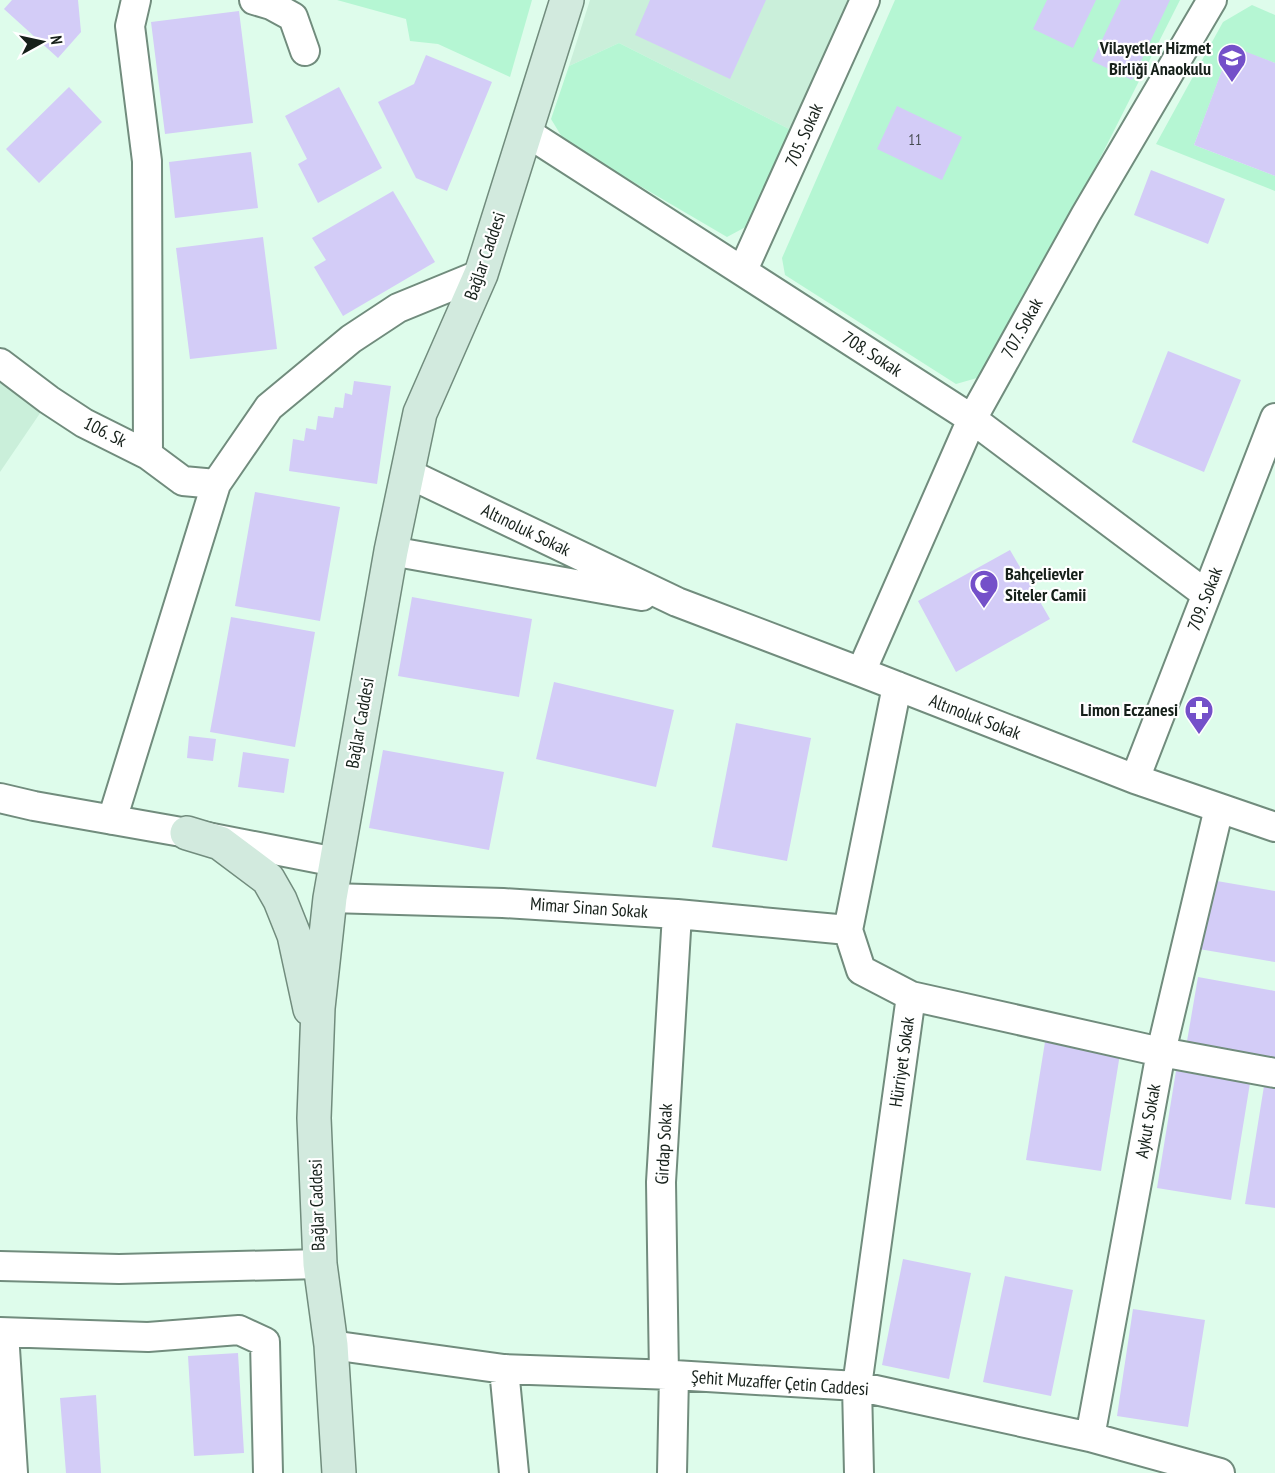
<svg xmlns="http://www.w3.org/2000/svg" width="1275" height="1473" font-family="'PT Sans Narrow',sans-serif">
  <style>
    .built { fill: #caefda }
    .green { fill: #b5f6d3 }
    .building { fill: #d3ccf7 }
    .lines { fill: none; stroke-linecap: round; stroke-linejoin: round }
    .minor-casing { stroke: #718c7d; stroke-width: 32 }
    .secondary-casing { stroke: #718c7d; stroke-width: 36 }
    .minor { stroke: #fff; stroke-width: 28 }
    .secondary { stroke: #d2eade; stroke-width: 33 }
    .labels { text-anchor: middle; stroke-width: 4.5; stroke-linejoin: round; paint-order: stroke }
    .number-label { font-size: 15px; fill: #454b51 }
    .poi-label { font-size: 18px; font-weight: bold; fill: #16201a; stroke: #fff; text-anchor: end }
    .street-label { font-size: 18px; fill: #16201a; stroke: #fff }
  </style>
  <rect width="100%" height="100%" fill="#defceb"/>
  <path class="built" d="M590 0H853L793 131 619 43 569 66Z
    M0 363 49 400 0 472Z"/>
  <path class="green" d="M337 0H532L510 77 438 44 410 41 406 19Z
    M895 0H1180L991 374 956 384 785 275 782 258Z
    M1252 5 1275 15V63L1231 47 1194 145 1275 176V191L1156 144 1223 22Z
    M619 43 793 131 753 223 727 237 565 142 551 119 569 66Z"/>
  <path class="building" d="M12 0H78L81 32 58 58 4 9Z
    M650 0H766L730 79 635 35Z
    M1047 0H1096L1073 48 1033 29Z
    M1121 0H1170L1132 80 1092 61Z
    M239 11 253 123 165 134 151 22Z
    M1231 46 1275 63V176L1194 145Z
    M426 55 492 82 447 191 416 178 378 102 414 84Z
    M69 87 102 122 39 183 6 149Z
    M339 87 382 168 318 203 298 164 307 159 285 116Z
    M897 106 962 137 942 180 877 149Z
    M251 152 258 208 175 218 169 162Z
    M1151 170 1225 199 1208 244 1134 215Z
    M393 191 435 262 343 316 314 267 326 260 312 238Z
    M263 237 277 349 190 359 176 248Z
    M1168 351 1241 380 1204 472 1132 442Z
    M354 381 391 386 377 484 289 471 293 439 304 441 306 428 316 430 318 416 333 418 335 407 343 408 345 393 352 395Z
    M255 492 340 507 320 621 235 606Z
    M1010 550 1050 619 956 672 918 601Z
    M412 597 532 619 519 697 398 676Z
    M231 617 315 632 295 747 210 732Z
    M554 682 674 710 656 787 536 759Z
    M736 723 811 738 787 861 712 847Z
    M189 736 216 739 213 761 187 758Z
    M383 750 504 772 489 850 369 828Z
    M243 752 289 759 284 793 238 787Z
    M1211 880 1275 891V962L1199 949Z
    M1198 977 1275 991V1062L1186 1047Z
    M1045 1042 1120 1054 1101 1171 1026 1160Z
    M1176 1071 1250 1083 1231 1200 1157 1188Z
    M1264 1086 1275 1088V1208L1245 1204Z
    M903 1259 971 1273 949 1379 882 1365Z
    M1005 1276 1073 1290 1051 1396 983 1382Z
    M1133 1309 1205 1320 1188 1427 1117 1416Z
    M238 1353 244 1453 194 1456 188 1356Z
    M96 1395 101 1473H66L60 1398Z"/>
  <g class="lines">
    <g class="minor-casing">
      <path id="minor" d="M136 0 130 26 147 161 148 455
        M254 0 271 5 293 17 305 51
        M526 132 972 419 1206 594
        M743 270 865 0
        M0 363 49 400 84 423 148 455 183 481 216 484
        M407 473 677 602 861 672 1135 779 1275 827
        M391 551 642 596
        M861 672 972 419 1086 214 1212 0
        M1135 779 1275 418
        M0 798 34 806 187 833 336 862
        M112 820 216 484 269 407 351 339 398 308 481 274
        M330 898 503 903 677 914 848 930
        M911 996 1161 1052 1275 1073
        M0 1266 119 1269 320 1264
        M0 1332 148 1337 239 1330 265 1342 268 1473
        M4 1333 13 1473
        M331 1345 504 1369 674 1375 857 1386 1090 1437 1220 1473
        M504 1369 514 1473
        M664 1375 661 1182 677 914
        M1090 1437 1161 1052 1219 808
        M672 1473 674 1375
        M859 1473 857 1386 911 996 861 970 848 930 897 686"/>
    </g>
    <g class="secondary-casing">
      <path id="secondary" d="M187 833 220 843 268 879 280 900 294 935 310 1009
        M339 1473 331 1345 320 1264 314 1118 318 1008 330 898 391 551 420 413 481 274 567 0"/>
    </g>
    <use href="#minor" class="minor"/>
    <use href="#secondary" class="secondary"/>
  </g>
  <defs>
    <g id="school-pin" transform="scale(1.5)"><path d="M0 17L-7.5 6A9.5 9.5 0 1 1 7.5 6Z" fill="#7450c9" stroke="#fff"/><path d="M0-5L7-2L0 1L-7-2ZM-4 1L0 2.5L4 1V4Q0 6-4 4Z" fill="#fff"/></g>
    <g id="mosque-pin" transform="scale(1.5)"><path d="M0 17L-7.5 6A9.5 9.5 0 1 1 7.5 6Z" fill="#7450c9" stroke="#fff"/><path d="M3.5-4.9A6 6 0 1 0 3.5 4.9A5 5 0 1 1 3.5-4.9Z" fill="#fff"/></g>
    <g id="pharmacy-pin" transform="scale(1.5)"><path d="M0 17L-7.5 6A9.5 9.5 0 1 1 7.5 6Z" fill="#7450c9" stroke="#fff"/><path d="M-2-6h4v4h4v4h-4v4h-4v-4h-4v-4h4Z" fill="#fff"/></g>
  </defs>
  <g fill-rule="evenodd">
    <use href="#school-pin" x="1232" y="58"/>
    <use href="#mosque-pin" x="984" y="584"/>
    <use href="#pharmacy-pin" x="1199" y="710"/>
  </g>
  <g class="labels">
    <g class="number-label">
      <text x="915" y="145">11</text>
    </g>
    <g class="poi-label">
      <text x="1211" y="54">Vilayetler Hizmet<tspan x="1211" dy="21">Birliği Anaokulu</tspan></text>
      <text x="1005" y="580" text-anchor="start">Bahçelievler<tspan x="1005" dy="21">Siteler Camii</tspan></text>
      <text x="1178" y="716">Limon Eczanesi</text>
    </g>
    <g class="street-label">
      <text transform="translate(804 135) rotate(-66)" y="6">705. Sokak</text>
      <text transform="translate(485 256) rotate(-71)" y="6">Bağlar Caddesi</text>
      <text transform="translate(1022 328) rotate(-61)" y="6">707. Sokak</text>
      <text transform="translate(872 354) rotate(33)" y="6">708. Sokak</text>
      <text transform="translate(105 432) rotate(27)" y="6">106. Sk</text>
      <text transform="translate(526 530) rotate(26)" y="6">Altınoluk Sokak</text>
      <text transform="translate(1205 599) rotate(-69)" y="6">709. Sokak</text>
      <text transform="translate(975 717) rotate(21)" y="6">Altınoluk Sokak</text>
      <text transform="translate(360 723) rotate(-80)" y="6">Bağlar Caddesi</text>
      <text transform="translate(589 908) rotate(4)" y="6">Mimar Sinan Sokak</text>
      <text transform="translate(902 1062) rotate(-82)" y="6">Hürriyet Sokak</text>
      <text transform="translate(1148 1121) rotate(-80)" y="6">Aykut Sokak</text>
      <text transform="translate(664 1144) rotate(-87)" y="6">Girdap Sokak</text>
      <text transform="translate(317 1205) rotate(-92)" y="6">Bağlar Caddesi</text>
      <text transform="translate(780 1383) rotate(4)" y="6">Şehit Muzaffer Çetin Caddesi</text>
    </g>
  </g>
  <g transform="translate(42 42) rotate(82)" stroke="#ffffff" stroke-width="4.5" paint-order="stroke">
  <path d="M0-4.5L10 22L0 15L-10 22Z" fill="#16201a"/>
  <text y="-9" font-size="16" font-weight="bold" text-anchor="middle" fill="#16201a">N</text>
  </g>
</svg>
